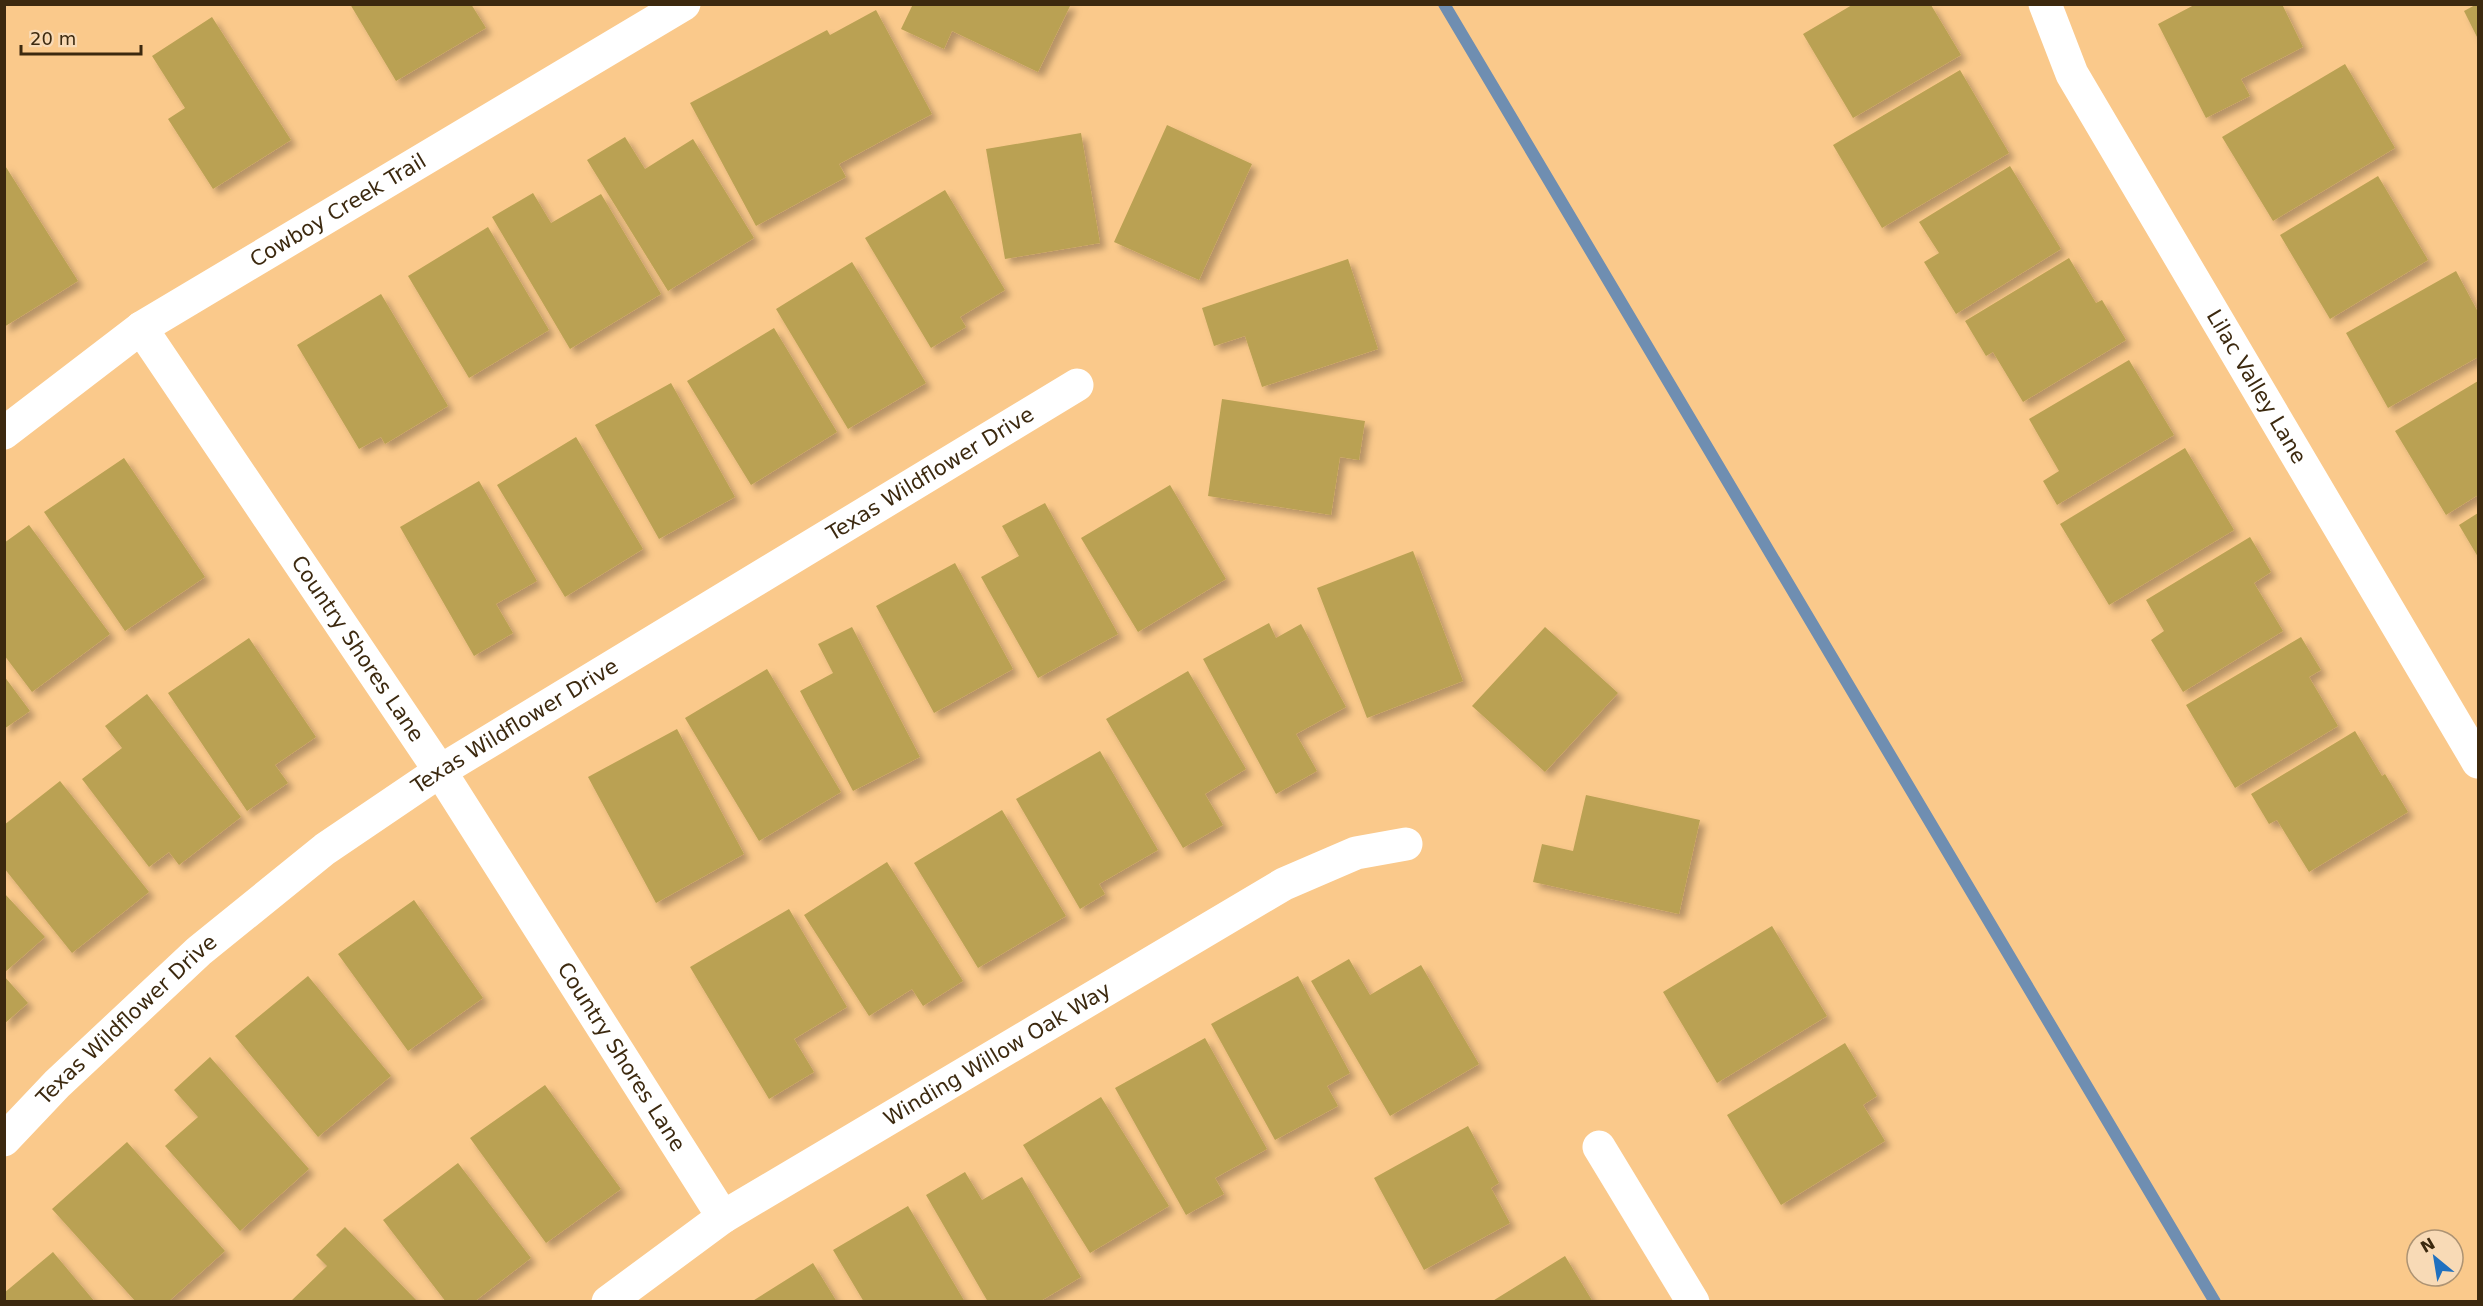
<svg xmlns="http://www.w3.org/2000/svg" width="2483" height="1306" font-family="'DejaVu Sans',sans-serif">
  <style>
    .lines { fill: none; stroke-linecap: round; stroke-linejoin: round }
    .stream { stroke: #6f8eb1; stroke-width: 12 }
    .building { fill: #baa153; filter: url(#shadow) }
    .minor { stroke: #fff; stroke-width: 33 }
    .labels { text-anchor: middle; stroke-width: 4.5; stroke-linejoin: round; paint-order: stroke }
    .street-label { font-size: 21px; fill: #3c290f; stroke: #f8dab6 }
  </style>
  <defs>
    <filter id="shadow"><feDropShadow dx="5.5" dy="5.5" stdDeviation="3" flood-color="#0004"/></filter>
  </defs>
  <rect width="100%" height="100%" fill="#fac98b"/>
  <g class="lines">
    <path class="stream" d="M1444 4 2215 1302"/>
  </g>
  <path class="building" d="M350 4H471L486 28 396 81Z
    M913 4H1071L1038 72 952 31 944 49 901 29Z
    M2196 4H2282L2303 47 2241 79 2250 96 2206 118 2158 24Z
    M2477 4H2478V39L2464 11Z
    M1852 5H1931L1961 55 1853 118 1803 34Z
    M876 10 932 114 839 164 846 177 756 226 690 103 827 30 830 35Z
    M212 17 291 140 213 189 168 119 185 108 152 56Z
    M2345 64 2395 148 2273 221 2222 137Z
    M1960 70 2009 153 1882 228 1833 145Z
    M1167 125 1252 164 1199 280 1114 242Z
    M1081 133 1100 243 1005 259 986 149Z
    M625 137 645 169 693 139 754 238 668 291 587 160Z
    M4 164 78 281 4 327Z
    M2010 166 2061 249 1956 314 1924 262 1939 253 1919 222Z
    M2378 176 2428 260 2330 319 2280 235Z
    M945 190 1005 290 960 317 966 327 931 348 865 238Z
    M533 193 551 223 601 194 661 294 570 349 492 217Z
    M488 227 549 330 469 378 408 276Z
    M2069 258 2096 303 2102 300 2126 340 2023 402 1993 352 1986 356 1965 321Z
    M1348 259 1378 349 1262 387 1245 336 1214 346 1202 308Z
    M852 262 926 383 848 429 776 309Z
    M2456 271 2478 312V357L2388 408 2346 333Z
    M381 294 448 406 385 444 381 437 359 449 297 345Z
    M774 328 837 432 751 485 687 381Z
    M2129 360 2174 435 2057 505 2043 481 2059 471 2029 419Z
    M2478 381V495L2446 515 2395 431Z
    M671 383 735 497 659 539 595 425Z
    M1222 399 1365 421 1359 460 1340 457 1331 515 1208 496Z
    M576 437 643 549 565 597 497 485Z
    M2185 448 2234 530 2109 605 2060 524Z
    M124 458 205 577 125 631 44 512Z
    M479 481 537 581 496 604 513 633 474 656 400 527Z
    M1170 485 1226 579 1138 632 1081 538Z
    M1045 503 1118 634 1038 678 981 577 1019 556 1002 526Z
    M2478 513V557L2459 525Z
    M29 525 110 634 32 692 4 655V543Z
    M2250 537 2271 572 2254 583 2283 631 2183 692 2151 640 2164 631 2146 600Z
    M1413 551 1463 681 1367 718 1317 588Z
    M955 563 1013 669 934 713 876 606Z
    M1269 623 1276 638 1301 624 1346 707 1296 734 1317 771 1276 794 1203 659Z
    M852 627 920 757 853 791 800 691 833 673 818 644Z
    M1545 627 1618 693 1545 772 1472 706Z
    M2301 637 2321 670 2309 677 2338 726 2235 788 2186 705Z
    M249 638 316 737 275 765 288 783 247 811 168 693Z
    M767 669 841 792 759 841 685 718Z
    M1188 671 1246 769 1205 794 1223 825 1183 848 1106 719Z
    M4 676 30 711 4 729Z
    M147 694 241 817 179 865 169 852 149 867 82 779 122 748 105 726Z
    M677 729 744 854 656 903 588 777Z
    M2355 731 2382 776 2385 774 2408 812 2309 872 2277 820 2269 824 2251 794Z
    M1100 751 1158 850 1099 884 1105 894 1080 909 1016 799Z
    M60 781 149 892 72 953 4 868V825Z
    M1586 795 1700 820 1679 914 1533 882 1542 844 1573 851Z
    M1002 810 1066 916 978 968 914 863Z
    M887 862 963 981 923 1006 912 989 869 1016 804 915Z
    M4 893 45 937 4 973Z
    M414 900 483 998 408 1051 338 954Z
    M789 909 847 1007 794 1039 814 1072 769 1099 690 967Z
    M1772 926 1827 1016 1717 1083 1663 992Z
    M1349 959 1370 995 1421 965 1479 1064 1390 1116 1311 981Z
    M4 976 28 1003 4 1024Z
    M308 976 391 1076 318 1137 235 1036Z
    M1298 976 1350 1073 1327 1086 1338 1106 1275 1140 1211 1024Z
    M1205 1038 1267 1149 1215 1178 1224 1194 1186 1215 1115 1088Z
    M1845 1043 1877 1096 1863 1105 1885 1141 1781 1205 1727 1115Z
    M210 1057 309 1169 240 1231 165 1146 198 1117 174 1090Z
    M545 1085 621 1189 546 1243 470 1138Z
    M1101 1097 1169 1206 1090 1253 1023 1145Z
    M1468 1126 1499 1183 1491 1188 1510 1223 1424 1270 1374 1178Z
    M127 1142 225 1251 168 1302H136L52 1209Z
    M458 1163 531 1258 474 1302H446L383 1220Z
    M965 1172 982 1200 1022 1177 1081 1277 1039 1302H988L926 1195Z
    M908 1206 965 1302H864L833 1250Z
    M345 1227 418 1302H290L327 1266 316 1255Z
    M53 1252 95 1302H4V1293Z
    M1565 1256 1593 1302H1491Z
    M813 1263 837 1302H751Z"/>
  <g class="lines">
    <g class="minor">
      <path id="s1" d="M2045 4 2072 74 2478 762"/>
      <path id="s2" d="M141 328 440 771 723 1217"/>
      <path id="s3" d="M4 433 141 328 684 4"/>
      <path id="s4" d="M4 1140 57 1084 199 951 325 849 440 771 1077 385"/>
      <path d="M1599 1147 1693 1302"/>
      <path id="s5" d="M608 1302 723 1217 1284 884 1356 853 1406 844"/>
    </g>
  </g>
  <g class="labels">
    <g class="street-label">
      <text dy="7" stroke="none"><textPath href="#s3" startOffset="402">Cowboy Creek Trail</textPath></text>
      <text dy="7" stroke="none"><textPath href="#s1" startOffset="438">Lilac Valley Lane</textPath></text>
      <text dy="7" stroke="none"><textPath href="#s4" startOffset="1146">Texas Wildflower Drive</textPath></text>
      <text dy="7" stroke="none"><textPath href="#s2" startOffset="387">Country Shores Lane</textPath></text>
      <text dy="7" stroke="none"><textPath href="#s4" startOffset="660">Texas Wildflower Drive</textPath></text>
      <text dy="7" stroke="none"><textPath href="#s4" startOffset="172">Texas Wildflower Drive</textPath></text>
      <text dy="7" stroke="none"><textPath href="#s5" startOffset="462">Winding Willow Oak Way</textPath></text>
      <text dy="7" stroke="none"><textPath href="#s2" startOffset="873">Country Shores Lane</textPath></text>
    </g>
  </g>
  <rect width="2483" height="1306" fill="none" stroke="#3c290f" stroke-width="12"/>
  <g transform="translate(2435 1258) rotate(330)"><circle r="28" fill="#f8dab6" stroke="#ad9373" stroke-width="1.5"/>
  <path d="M0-4.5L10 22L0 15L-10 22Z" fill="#2070bf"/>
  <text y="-9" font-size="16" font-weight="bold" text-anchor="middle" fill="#3c290f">N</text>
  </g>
  <path d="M21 45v9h120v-9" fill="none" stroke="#3c290f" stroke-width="3"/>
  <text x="30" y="45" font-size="18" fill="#3c290f" stroke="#f8dab6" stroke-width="4.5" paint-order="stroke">20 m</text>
</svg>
